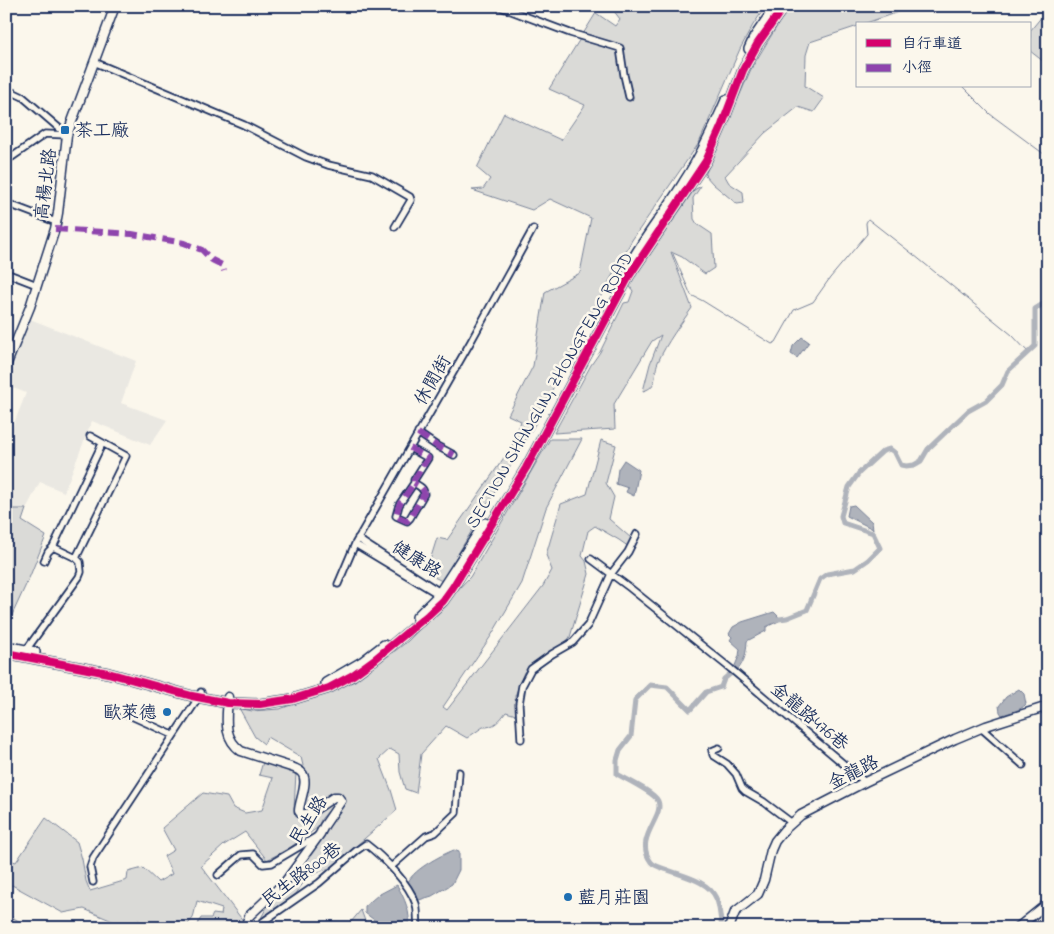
<svg xmlns="http://www.w3.org/2000/svg" width="1054" height="934" font-family="'Indie Flower','LXGW WenKai TC',sans-serif">
  <style>
    .built { fill: #eae8e2 }
    .green { fill: #dadad7; stroke: #7a849a }
    .water { fill: #afb3bb; stroke: #747e96 }
    .lines { fill: none; stroke-linecap: round; stroke-linejoin: round }
    .stream { stroke: #747e96; stroke-width: 1 }
    .canal { stroke: #afb3bb; stroke-width: 5 }
    .minor-casing { stroke: #1b2f5e; stroke-width: 9 }
    .tertiary-casing { stroke: #1b2f5e; stroke-width: 11 }
    .primary-casing { stroke: #1b2f5e; stroke-width: 12 }
    .minor { stroke: #fbf7ec; stroke-width: 5.5 }
    .tertiary { stroke: #fbf7ec; stroke-width: 8 }
    .primary { stroke: #fbf7ec; stroke-width: 9 }
    .quiet { stroke: #8e44ad; stroke-width: 6; stroke-dasharray: 12 6; stroke-linecap: butt }
    .cycleway-casing { stroke: #fbf7ec; stroke-width: 11 }
    .cycleway { stroke: #d6006c; stroke-width: 8 }
    .poi-dot { fill: #1f6fb2; stroke: #fbf7ec; stroke-width: 2 }
    .labels { text-anchor: middle; stroke-width: 5; stroke-linejoin: round; paint-order: stroke }
    .poi-label { font-size: 18px; fill: #1b2f5e; stroke: #fbf7ec; text-anchor: start }
    .street-label { font-size: 18px; fill: #1b2f5e; stroke: #fbf7ec }
  </style>
  <rect width="100%" height="100%" fill="#fbf7ec"/>
  <filter id="ink" filterUnits="userSpaceOnUse"><feTurbulence type="fractalNoise" baseFrequency=".02" numOctaves="2"/><feDisplacementMap in="SourceGraphic" scale="10" xChannelSelector="R" yChannelSelector="G"/><feConvolveMatrix kernelMatrix="1 2 1 2 8 2 1 2 1" color-interpolation-filters="sRGB"/></filter>
  <g filter="url(#ink)">
    <path class="built" d="M30 319 136 361 121 403 167 420 150 445 92 421 64 492 40 482 26 509H11L6 506V444L26 393 6 385V377Z"/>
    <path class="green" d="M610 6H766L753 25 740 49 699 143 632 240 582 330 535 424 442 581 426 573 437 538 447 540 512 446 521 421 508 415 533 366 545 292 580 273 591 218 550 199 532 210 472 190 483 189 490 179 477 168 504 113 535 128 561 140 585 105 549 89 596 13 615 26 620 19Z
      M792 6H906L904 10 863 24H858V26L810 42 806 55 805 86 824 98 814 112 798 107 765 133 725 176 729 183 743 192 744 203 737 204 713 184 705 175 751 69 780 21Z
      M1043 15 1048 19V65L1030 51V31Z
      M701 186 693 198 694 219 697 224 712 234 714 268 705 274 682 257 671 252 692 308C680 325 667 342 658 362 653 374 659 387 643 391L650 364 661 335 652 341 614 404 615 429 554 433 591 365 600 352 624 303 629 302 633 291 629 285 694 190Z
      M550 439H582L546 508 522 583 491 636 443 707 447 710 543 586 552 570 546 555 561 504 587 494 601 440 616 445 606 483 614 497 609 519 631 538 629 547 619 540 595 526 588 531 582 556 586 561 589 574 570 637 562 647 524 672 515 696 516 715 506 712C500 720 494 728 483 727L467 738 446 726 421 754 416 793 405 789 400 772 399 754 390 749 379 759 391 790 397 810 332 867 307 877 296 894 261 918 268 905 312 849 341 801 333 793 305 810 300 805 304 770 301 757 267 737 264 744 255 737 239 708 252 711 280 709 355 681 408 641 470 577Z
      M6 506 11 509H26L22 521 46 536 30 576 6 628Z
      M263 762 296 773 294 809 296 817 305 815 334 801 332 807 322 818 317 828 288 849 267 860 245 832 224 845 201 866 244 922 242 928H195L201 918H211L213 914 221 915 222 909 197 901 193 918 185 928H149L137 919 131 928H129L84 909 63 913 12 885 6 889V859L16 862 46 818 77 842 82 859 86 881 90 891 127 880 128 872 143 868 158 882 172 874 164 856 174 850 162 828 203 793 227 797 233 808 245 813 262 810 273 778 259 775Z
      M361 910 365 921 363 928H346Z
      M12 917 30 928H6V924Z"/>
    <path class="water" d="M802 337 809 342 797 358 791 354 793 346Z
      M624 460 639 470 634 496 626 492 628 488 616 484 618 469Z
      M854 505 872 522 873 529 847 516 849 506Z
      M774 612 778 616 779 621 766 627V631L747 641C746 655 745 660 737 671L734 668 739 656 740 649 730 640 732 637 729 634 733 627 742 622Z
      M1019 689 1024 694 1026 704C1020 711 1011 712 1002 715L1000 712 999 706 1006 697Z
      M454 850 459 852V870L452 884 432 896 419 900 414 897 407 885C410 871 441 855 454 850Z
      M397 885C404 898 412 913 408 928H382V926L365 913V906L378 895Z"/>
    <g class="lines">
      <path class="stream" d="M962 86 990 114 1048 157
        M673 254 691 295 703 301 772 344 776 342 794 310 813 302 830 278 867 234 866 223 868 219 914 255 1012 335 1028 352"/>
      <path class="canal" d="M772 620 787 618 807 610 820 579 827 574 855 569 868 560 880 548 873 533 843 523 841 516 849 487 859 473 883 451 890 449 895 453 901 465 906 466 914 465 921 461 928 449 968 411 986 401 1002 385 1008 371 1035 346V309L1048 301
        M722 928C720 919 720 905 716 898 709 881 683 876 668 870 662 868 654 866 651 862 633 838 665 817 658 801 655 793 626 779 617 774V760L620 750 631 736 635 700 650 685 667 687 690 710 706 692 721 687 724 679 735 670"/>
      <g class="minor-casing">
        <path id="minor" d="M498 6 570 33 620 48 624 75 629 97
          M94 62 244 125 306 157 328 165 372 175 410 197 411 200 395 227
          M6 89 23 97 67 135
          M6 149 12 157 45 134 67 135
          M6 203 56 222
          M6 273 37 285
          M418 433 437 446 454 455
          M410 448 428 458 414 480V483L399 505 396 516 407 521 410 518 424 494C424 488 419 486 414 483
          M358 538 364 543 443 594
          M355 544 441 596
          M76 558 126 456 90 436
          M591 559 630 588 731 669 865 782
          M44 561 48 552 53 547 102 444
          M338 584 355 544 470 343 533 229
          M27 652 29 646 79 577 81 572 80 562 76 558 53 547
          M118 710 173 735
          M981 728 1023 765
          M521 739 519 704 522 686 531 669 552 654 573 642 588 625 611 574 628 552 637 534
          M719 748 712 751 713 755 727 764 736 774 742 788 745 791 764 802 792 823
          M391 867 426 836 435 833 456 813 459 772
          M218 875 241 855 253 854 263 864 272 863 319 835
          M93 882 90 867 93 858 199 697 201 692
          M254 928 319 883 356 851 366 844C383 857 409 883 416 904 418 912 417 920 418 928"/>
      </g>
      <g class="tertiary-casing">
        <path id="tertiary" d="M6 366 30 307 55 229 58 213 67 135 115 6
          M228 697C227 718 222 737 241 751L294 768C296 769 299 770 301 772 310 780 299 801 299 811L302 815 310 813 334 797H338L341 801 324 826 320 834 285 882 249 916 245 928
          M729 928 735 912 758 894 764 880 771 850 775 841 784 830 801 815 865 782 955 739 986 726 1048 706
          M1017 928 1048 903"/>
      </g>
      <g class="primary-casing">
        <path id="primary" d="M749 49 754 38 776 6
          M627 269C643 239 666 212 684 182 701 156 714 128 726 100
          M417 617 437 597 485 523
          M6 646 35 652
          M6 653 108 673 192 696 228 703 260 704 293 699 329 688 353 675 375 659 428 615 443 601 453 587 526 468 629 276 706 161 722 125 743 70 758 43 784 6
          M326 683 362 662 384 645"/>
      </g>
      <use href="#minor" class="minor"/>
      <use href="#tertiary" class="tertiary"/>
      <use href="#primary" class="primary"/>
      <path class="quiet" d="M55 229 132 234 184 243 202 250 212 260 222 265 224 271
        M418 433 437 446 454 455
        M410 448 428 458 414 480V483L399 505 396 516 407 521 410 518 424 494C424 488 419 486 414 483"/>
      <g class="cycleway-casing">
        <path id="cycleway" d="M6 653 108 673 192 696 228 703 260 704 293 699 329 688 353 675 375 659 428 615 443 601 453 587 526 468 629 276 706 161 722 125 743 70 758 43 784 6"/>
      </g>
      <use href="#cycleway" class="cycleway"/>
    </g>
  </g>
  <g class="poi-dot">
    <rect x="60" y="125" width="10" height="10" rx="2.5"/>
    <circle cx="167" cy="712" r="5"/>
    <circle cx="568" cy="897" r="5"/>
  </g>
  <g class="labels">
    <g class="poi-label">
      <text x="75" y="136">茶工廠</text>
      <text x="157" y="718" text-anchor="end">歐萊德</text>
      <text x="578" y="903">藍月莊園</text>
    </g>
    <g class="street-label">
      <text transform="translate(45 184) rotate(-83)" y="6">高楊北路</text>
      <text transform="translate(432 380) rotate(-60)" y="6">休閒街</text>
      <text transform="translate(549 390) rotate(-60)" y="6">SECTION SHANGLIN, ZHONGFENG ROAD</text>
      <text transform="translate(417 559) rotate(32)" y="6">健康路</text>
      <text transform="translate(810 716) rotate(40)" y="6">金龍路476巷</text>
      <text transform="translate(853 772) rotate(-27)" y="6">金龍路</text>
      <text transform="translate(308 820) rotate(-58)" y="6">民生路</text>
      <text transform="translate(301 874) rotate(-37)" y="6">民生路800巷</text>
    </g>
  </g>
  <rect width="1054" height="934" fill="none" stroke="#fbf7ec" stroke-width="25"/>
  <rect x="12" y="12" width="1029" height="909" fill="none" stroke="#1b2f5e" stroke-width="2" filter="url(#ink)"/>
  <rect x="856" y="22" width="175" height="65" fill="#fbf7ec" stroke="#a1a7b3"/>
  <rect x="866" y="39" width="25" height="8" fill="#d6006c" stroke="#a1a7b3"/>
  <text x="902" y="48" font-size="15" fill="#1b2f5e">自行車道</text>
  <rect x="866" y="64" width="25" height="8" fill="#8e44ad" stroke="#a1a7b3"/>
  <text x="902" y="72" font-size="15" fill="#1b2f5e">小徑</text>
</svg>
